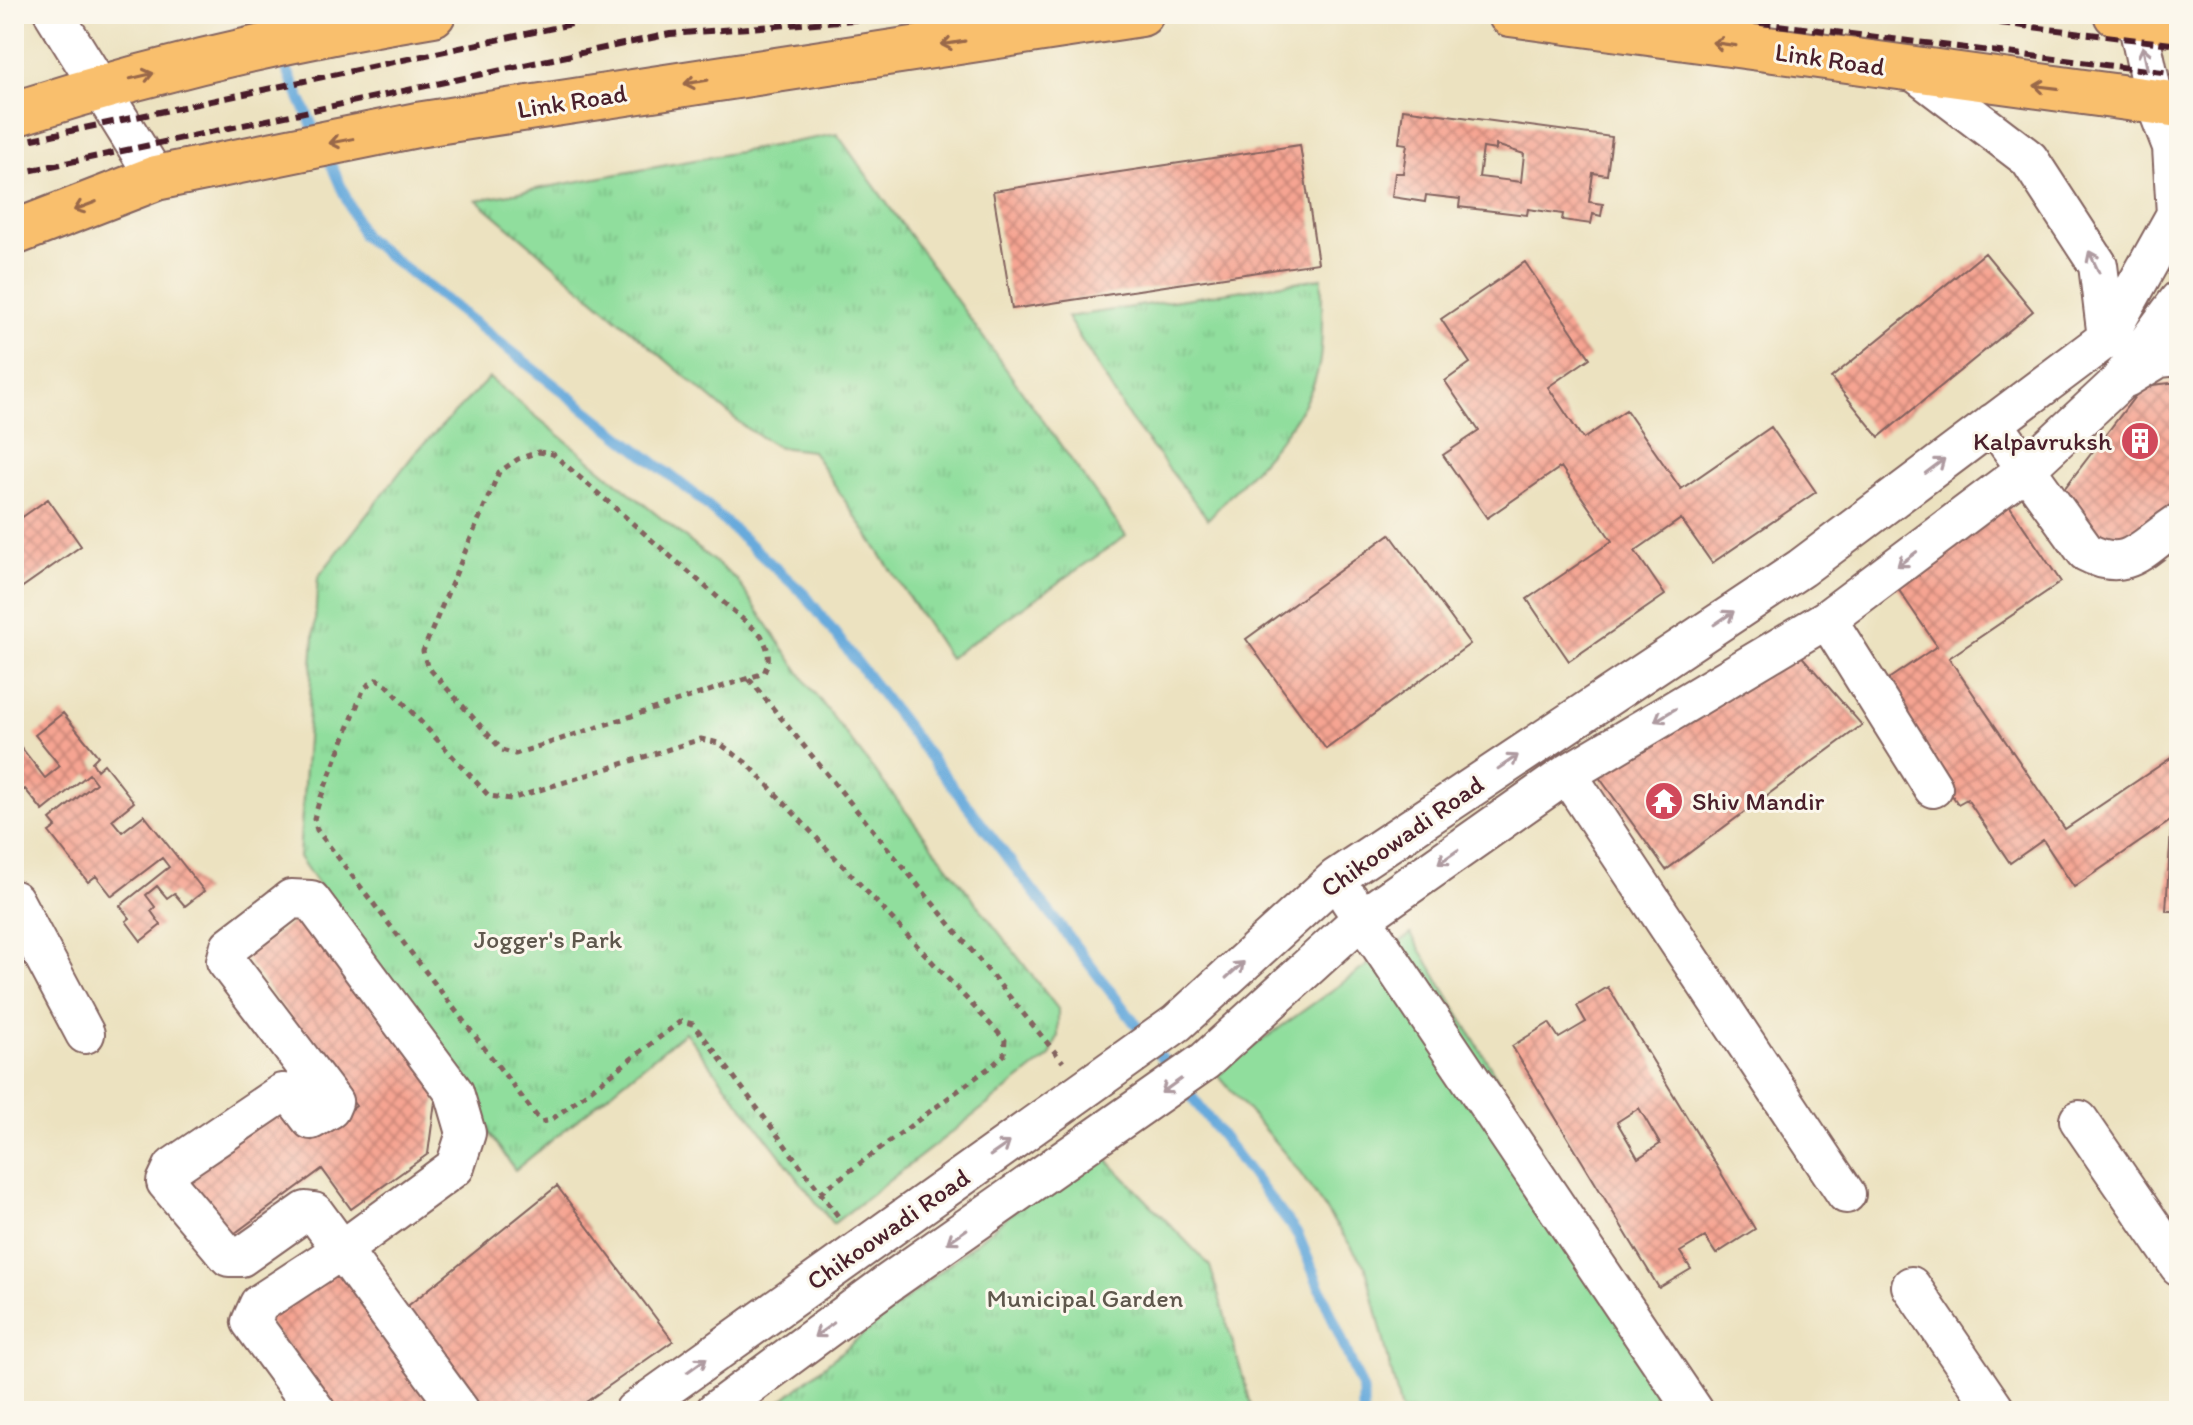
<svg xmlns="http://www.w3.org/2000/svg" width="2193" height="1425" font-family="Itim,sans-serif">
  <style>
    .green { fill: #90de9d; stroke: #6d7e64; stroke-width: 2 }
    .park { fill: url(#park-tufts); stroke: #6d7e64; stroke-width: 2 }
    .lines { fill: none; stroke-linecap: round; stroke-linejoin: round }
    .stream { stroke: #67aadc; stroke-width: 11 }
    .building { fill: url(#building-cross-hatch); fill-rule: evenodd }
    .minor-casing { stroke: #83635f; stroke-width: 42 }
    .major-casing { stroke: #83635f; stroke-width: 48 }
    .path { stroke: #83635f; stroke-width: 5; stroke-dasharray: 6 6; stroke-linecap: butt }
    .minor { stroke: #fff; stroke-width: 38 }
    .major { stroke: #f9bf6d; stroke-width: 44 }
    .rail { stroke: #4a1f2b; stroke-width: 6; stroke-dasharray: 12 6; stroke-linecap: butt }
    .oneway { stroke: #996749 }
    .oneway2 { stroke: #ae9aa0 }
    .labels { text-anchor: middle; stroke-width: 6; stroke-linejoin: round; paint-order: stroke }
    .street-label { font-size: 26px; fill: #4a1f2b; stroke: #fbf7ec }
    .poi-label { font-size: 26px; fill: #4a1f2b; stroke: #fbf7ec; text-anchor: end }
    .park-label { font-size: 26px; fill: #5f584d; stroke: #fbf7ec }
  </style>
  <defs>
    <pattern id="park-tufts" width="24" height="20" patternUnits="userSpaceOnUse" patternTransform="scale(2)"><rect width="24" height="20" fill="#90de9d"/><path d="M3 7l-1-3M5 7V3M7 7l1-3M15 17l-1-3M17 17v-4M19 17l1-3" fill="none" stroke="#7ebe87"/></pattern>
    <pattern id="building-cross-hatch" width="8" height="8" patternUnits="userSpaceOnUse" patternTransform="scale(2)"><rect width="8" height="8" fill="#f6a492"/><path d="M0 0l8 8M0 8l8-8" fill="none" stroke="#c98577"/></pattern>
  </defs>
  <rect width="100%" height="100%" fill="#fbf7ec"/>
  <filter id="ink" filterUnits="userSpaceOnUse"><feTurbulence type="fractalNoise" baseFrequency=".0125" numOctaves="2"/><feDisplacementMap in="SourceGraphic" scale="16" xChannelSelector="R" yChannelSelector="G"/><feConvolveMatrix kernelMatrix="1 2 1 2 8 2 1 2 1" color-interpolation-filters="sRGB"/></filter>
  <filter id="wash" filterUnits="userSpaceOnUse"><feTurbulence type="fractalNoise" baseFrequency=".006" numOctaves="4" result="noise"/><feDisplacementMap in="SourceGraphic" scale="32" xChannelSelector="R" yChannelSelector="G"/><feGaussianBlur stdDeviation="1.8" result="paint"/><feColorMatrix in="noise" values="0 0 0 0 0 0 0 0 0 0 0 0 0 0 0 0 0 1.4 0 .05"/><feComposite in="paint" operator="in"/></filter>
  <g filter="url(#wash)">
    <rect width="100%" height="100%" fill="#ece2c0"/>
    <path class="green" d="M1411 934 1681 1385 1699 1411H1401L1366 1268 1293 1163 1216 1073Z"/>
    <path class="park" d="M837 134 1126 536 949 658 812 451 778 447 746 428 477 200Z
      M1322 278C1321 306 1324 338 1319 365 1308 421 1245 478 1208 519L1130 419 1067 317Z
      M489 378 737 580 809 686 1058 1009V1036L1050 1056 833 1224 685 1032 515 1170 299 857 318 577 415 453Z
      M1094 1146 1210 1266 1253 1411H769Z"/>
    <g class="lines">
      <path class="stream" d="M264 14 272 36
        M279 52 318 138
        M326 153 363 236 698 497 806 596 1298 1235 1363 1391V1411"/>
    </g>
    <g id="blocks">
      <path class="building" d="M1403 109 1612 137 1607 175 1593 173 1589 202 1603 204 1601 216 1593 214 1591 224 1562 220 1563 214 1528 209 1527 215 1459 207 1460 199 1426 195 1425 202 1392 197 1395 173H1403L1407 144 1399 143ZM1496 145 1524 154 1521 182 1479 177 1483 148 1496 150Z
        M1300 145 1318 263 1012 309 993 191Z
        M1985 253 2033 311 1879 437 1831 378Z
        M1525 262 1590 358 1548 387 1583 439 1626 410 1681 489 1771 427 1816 492 1712 563 1681 519 1635 551 1665 595 1569 661 1527 599 1612 541 1561 467 1487 518 1443 455 1479 431 1445 381 1470 363 1441 319Z
        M2179 382V505L2112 552 2058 497 2143 386Z
        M48 499 81 546 14 593V523Z
        M2009 505 2061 582 1949 658 2065 829 2177 754 2179 757V815L2074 887 2043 840 2010 863 1967 799 1958 804 1878 686 1937 646 1894 583Z
        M1390 534 1470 644 1326 749 1246 639Z
        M1798 652 1862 725 1666 870 1599 777Z
        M63 713 98 756 92 762 97 770 104 764 134 802 112 820 122 832 144 815 204 891 185 906 174 893 167 898 157 886 146 895 155 907 151 911 161 925 141 941 126 921 130 918 120 906 169 867 162 858 112 896 96 876 88 882 49 832 56 827 50 820 96 783 89 774 43 811 25 789 19 794 14 788V752L21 747 45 778 60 766 35 735Z
        M2171 829 2179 830V911H2166Z
        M312 908 438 1079 428 1154 351 1209 322 1169 227 1239 180 1175 282 1100 312 1140 356 1106 245 957Z
        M1608 987 1755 1229 1716 1254 1705 1237 1680 1252 1691 1269 1659 1288 1512 1046 1549 1023 1559 1038 1586 1022 1577 1006ZM1639 1108 1660 1144 1638 1158 1617 1122Z
        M557 1186 673 1341 573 1411H473L404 1309Z
        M337 1261 450 1411H333L260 1311Z"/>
    </g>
  </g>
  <g filter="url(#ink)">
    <use href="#blocks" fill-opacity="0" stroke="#83635f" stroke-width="2"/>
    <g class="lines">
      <g class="minor-casing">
        <path id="minor" d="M54 14 156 178
          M1912 70 2029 159 2098 265 2107 338
          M2126 378 2159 358 2179 356
          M1993 423 2086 552C2129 575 2144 545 2179 523
          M1827 619 1933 788
          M1567 774 1846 1194
          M1349 899 1694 1411
          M14 900 85 1034
          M2079 1120 2179 1266
          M1911 1286 1996 1411
          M316 1411 251 1322 259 1304 343 1249 455 1167 466 1133 454 1092 311 900 291 899 230 946 226 961 333 1102 330 1109 311 1120 291 1094 282 1093 173 1167 166 1182 229 1257H241L306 1211 314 1212 460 1411
          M634 1411 1177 1023 1336 878 1801 568 2107 338 2176 214 2172 147 2154 100 2136 16
          M715 1411 887 1284 1205 1061 1361 919 1567 774 1827 619 2025 470 2117 384 2179 300"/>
      </g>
      <g class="major-casing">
        <path id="major" d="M1510 14 2179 105
          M2116 14 2179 22
          M14 114C151 70 292 37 433 14
          M14 233 156 178 417 125 1141 14"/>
      </g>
      <path class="path" d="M538 452 553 454 761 635C769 650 771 658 764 673L515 754 502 750 427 666 423 651 499 472 518 459Z
        M749 679 1063 1062
        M820 1193 994 1064 1004 1055 1005 1040 748 764 719 743 701 739 511 799 489 796 387 685 377 679 364 688 319 802 314 819 317 830 541 1122 551 1120 681 1021 693 1024 710 1045 841 1220"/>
      <use href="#minor" class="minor"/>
      <use href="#major" class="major"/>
      <path class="rail" d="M1688 14 2179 74
        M1927 14 2179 45
        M14 143 619 14
        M14 174 670 34 932 14"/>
    </g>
    <defs><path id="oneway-shaft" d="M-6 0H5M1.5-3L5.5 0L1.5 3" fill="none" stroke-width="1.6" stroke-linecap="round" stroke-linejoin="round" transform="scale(2)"/></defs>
    <g class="oneway">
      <use href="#oneway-shaft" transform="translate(953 43) rotate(171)"/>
      <use href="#oneway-shaft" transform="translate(1724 44) rotate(-172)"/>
      <use href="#oneway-shaft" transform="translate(142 76) rotate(-13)"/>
      <use href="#oneway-shaft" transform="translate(696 82) rotate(171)"/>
      <use href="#oneway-shaft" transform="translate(2046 87) rotate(-173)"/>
      <use href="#oneway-shaft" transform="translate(341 141) rotate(169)"/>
      <use href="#oneway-shaft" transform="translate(85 206) rotate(159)"/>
    </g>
    <g class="oneway2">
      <use href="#oneway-shaft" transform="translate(2145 58) rotate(-102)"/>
      <use href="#oneway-shaft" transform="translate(2094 262) rotate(-115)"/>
      <use href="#oneway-shaft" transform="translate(1935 466) rotate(-37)"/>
      <use href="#oneway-shaft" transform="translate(1907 559) rotate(143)"/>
      <use href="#oneway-shaft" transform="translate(1724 618) rotate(-34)"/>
      <use href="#oneway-shaft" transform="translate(1665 715) rotate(149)"/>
      <use href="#oneway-shaft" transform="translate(1508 762) rotate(-34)"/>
      <use href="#oneway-shaft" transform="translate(1448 857) rotate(145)"/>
      <use href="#oneway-shaft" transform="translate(1235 970) rotate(-42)"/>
      <use href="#oneway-shaft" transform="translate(1171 1086) rotate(144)"/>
      <use href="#oneway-shaft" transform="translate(1000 1149) rotate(-35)"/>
      <use href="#oneway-shaft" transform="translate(957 1236) rotate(145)"/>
      <use href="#oneway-shaft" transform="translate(824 1330) rotate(144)"/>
      <use href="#oneway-shaft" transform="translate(697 1365) rotate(-36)"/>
    </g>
  </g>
  <defs>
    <g id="building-disc" transform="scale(2)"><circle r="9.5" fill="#d1495b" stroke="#fbf7ec"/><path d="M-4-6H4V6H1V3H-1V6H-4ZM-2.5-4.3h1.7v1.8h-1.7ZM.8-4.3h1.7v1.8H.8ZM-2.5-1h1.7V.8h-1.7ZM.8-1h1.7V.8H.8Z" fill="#fff"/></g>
    <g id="temple-disc" transform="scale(2)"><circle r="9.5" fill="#d1495b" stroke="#fbf7ec"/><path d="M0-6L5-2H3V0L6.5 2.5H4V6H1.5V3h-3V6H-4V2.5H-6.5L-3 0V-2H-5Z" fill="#fff"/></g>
  </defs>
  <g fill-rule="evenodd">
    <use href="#building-disc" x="2140" y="441"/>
    <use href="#temple-disc" x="1664" y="801"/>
  </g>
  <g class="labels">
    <g class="street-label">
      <text transform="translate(1830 59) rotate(8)" y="9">Link Road</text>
      <text transform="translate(572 101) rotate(-9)" y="9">Link Road</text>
      <text transform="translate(1402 836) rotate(-35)" y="9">Chikoowadi Road</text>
      <text transform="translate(888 1229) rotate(-35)" y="9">Chikoowadi Road</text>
    </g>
    <g class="poi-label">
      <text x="2112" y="450">Kalpavruksh</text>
      <text x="1692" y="810" text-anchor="start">Shiv Mandir</text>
    </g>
    <g class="park-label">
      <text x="548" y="948">Jogger's Park</text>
      <text x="1085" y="1307">Municipal Garden</text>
    </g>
  </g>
  <rect width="2193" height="1425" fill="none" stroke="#fbf7ec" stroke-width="48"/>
</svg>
